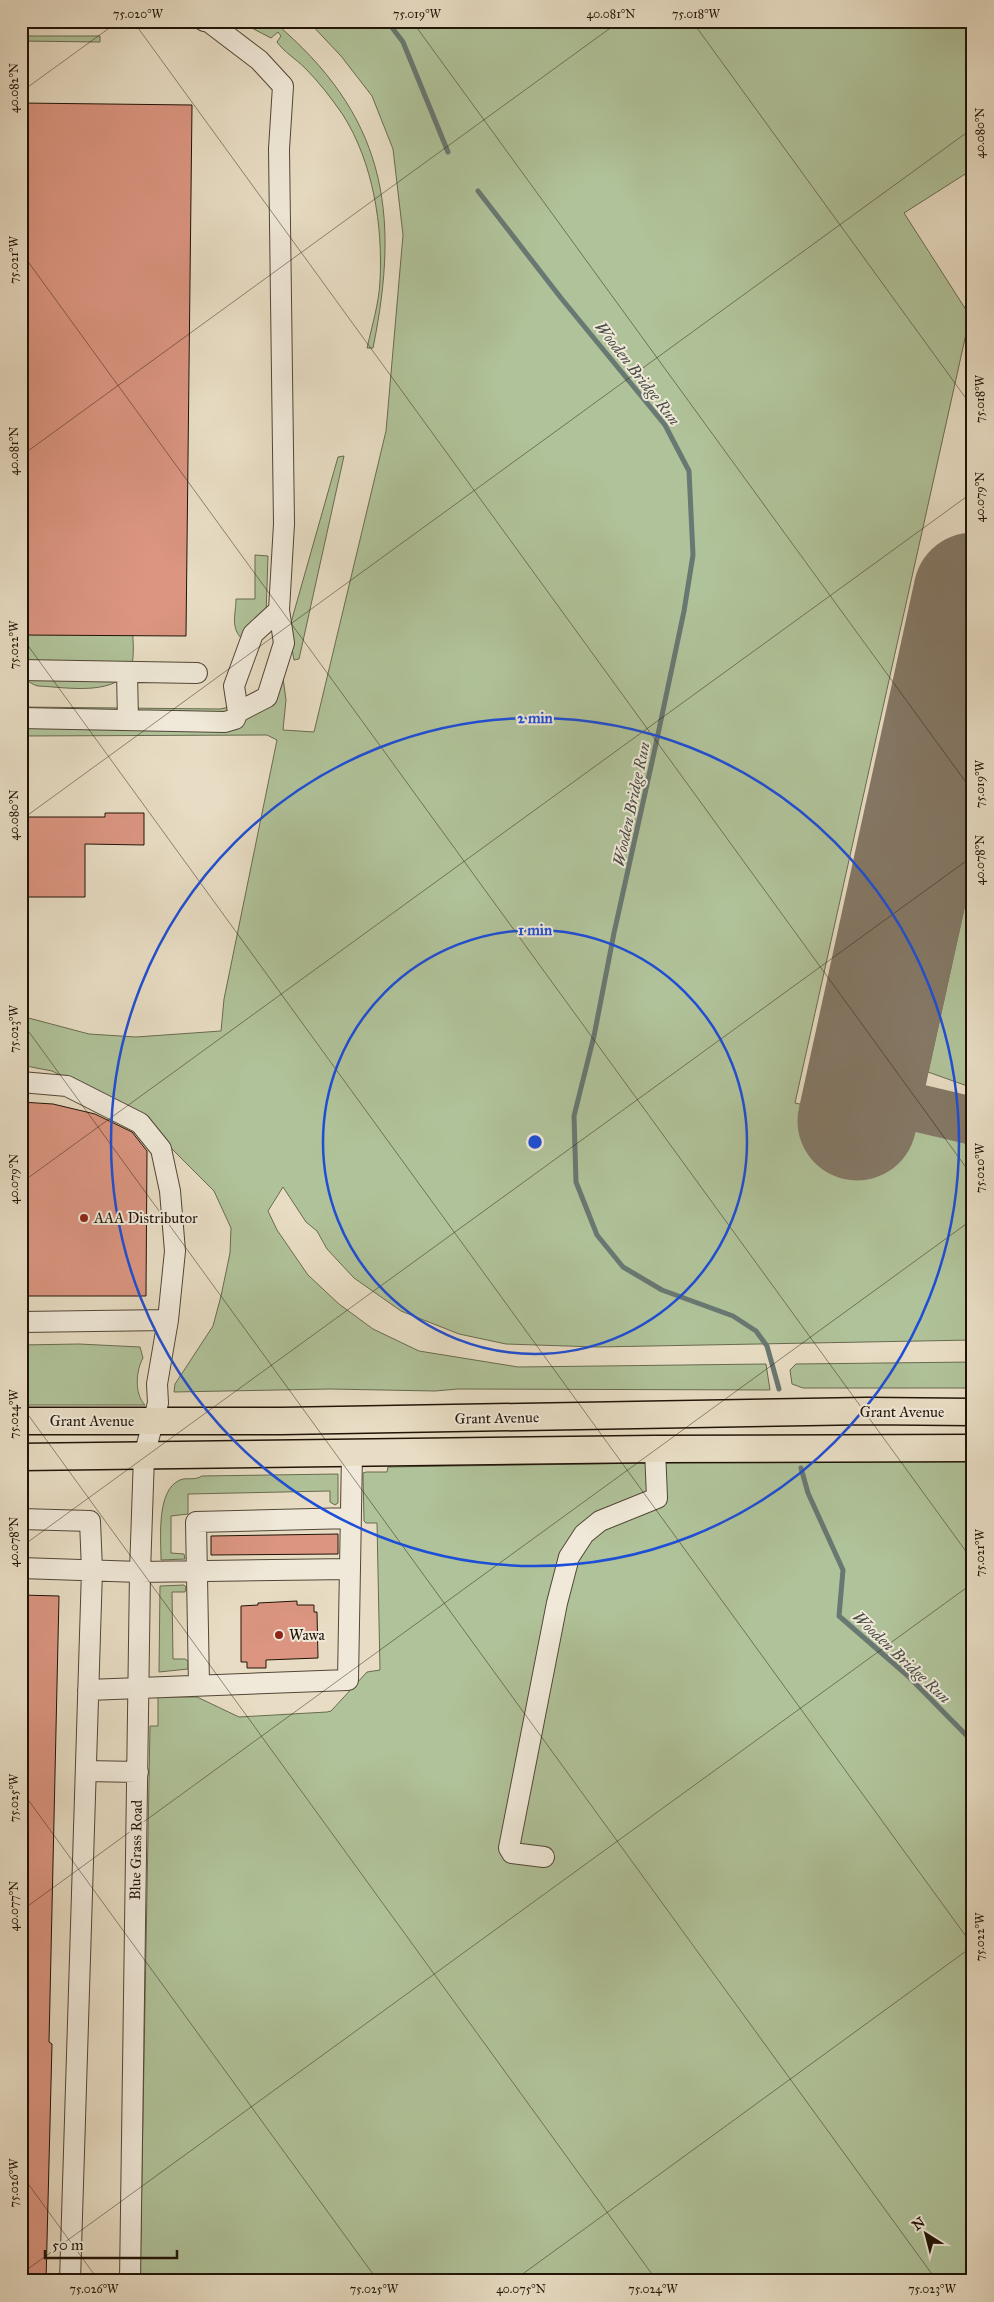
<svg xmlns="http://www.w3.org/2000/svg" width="994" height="2302" font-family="'IM FELL Great Primer',serif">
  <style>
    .green { fill: #b0c299; stroke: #686b50 }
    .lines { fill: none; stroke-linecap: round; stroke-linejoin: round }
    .stream { stroke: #687872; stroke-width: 5 }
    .taxiway { stroke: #847866; stroke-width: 48 }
    .runway { stroke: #847866; stroke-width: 119 }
    .building { fill: #db9581; stroke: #201407 }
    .minor-casing { stroke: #524636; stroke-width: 22 }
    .major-casing { stroke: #201407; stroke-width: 29 }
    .minor { stroke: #f0e9d9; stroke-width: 20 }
    .major { stroke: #e8ddc4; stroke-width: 26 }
    .ticks { fill: none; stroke: #201407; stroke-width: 1; stroke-opacity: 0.45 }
    .ring { fill: none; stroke: #1d4ed8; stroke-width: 2.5 }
    .poi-dot { fill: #8f2418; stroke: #f0e9d9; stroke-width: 2 }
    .labels { text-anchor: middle; stroke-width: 4; stroke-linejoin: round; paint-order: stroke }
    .poi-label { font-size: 15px; fill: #201407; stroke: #f0e9d9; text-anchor: start }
    .street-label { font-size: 15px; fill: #201407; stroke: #f0e9d9 }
    .water-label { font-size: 16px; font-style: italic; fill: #4a4e46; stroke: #f0e9d9 }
    .centre { fill: #1d4ed8; stroke: #f0e9d9; stroke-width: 2.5 }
    .ring-label { font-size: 15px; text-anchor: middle; font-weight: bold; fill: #1d4ed8; stroke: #f0e9d9; stroke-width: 4; stroke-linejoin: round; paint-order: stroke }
    .neatline { fill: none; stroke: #201407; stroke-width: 2 }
    .ticks-label { font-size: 12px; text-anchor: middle; fill: #201407 }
  </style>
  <rect width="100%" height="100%" fill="#e8ddc4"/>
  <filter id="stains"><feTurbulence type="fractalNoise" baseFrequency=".004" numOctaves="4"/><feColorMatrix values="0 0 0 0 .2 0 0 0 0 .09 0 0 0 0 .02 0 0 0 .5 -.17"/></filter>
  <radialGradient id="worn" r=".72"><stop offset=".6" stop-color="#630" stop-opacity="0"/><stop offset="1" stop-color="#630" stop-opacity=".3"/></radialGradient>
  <path class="green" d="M238 21H273C385 115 401 210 373 348H367C372 326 379 303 380 281 383 226 373 162 343 115 332 99 319 82 305 68 296 59 284 52 277 42L281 36 278 32 271 38Z
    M308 21H973V169L904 213 970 316 795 1103 973 1141V1340L597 1347 506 1344 459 1334 401 1311 354 1278 327 1249 317 1231 306 1222 283 1187 268 1211 277 1230 308 1275 339 1304 373 1329 419 1351 518 1367 766 1364 770 1390 458 1389 435 1391 330 1389 174 1392 175 1384 213 1326 221 1296 230 1253 231 1228 214 1191 133 1110 52 1071 21 1065V1016L89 1034 136 1037 221 1031 224 999 277 740 267 735 21 736V707L220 709 234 706 283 678 286 700 283 730 314 732 386 431 403 235 393 149 372 96 341 56Z
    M21 36H100V42L21 41Z
    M344 456 299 659 294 660 289 632 290 626 338 457Z
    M255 555 268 556 266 615 242 639C230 627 236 614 236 599H255Z
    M23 597 131 613C132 626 135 652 132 664 120 698 66 687 38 686 28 683 25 679 22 669Z
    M973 868V1088L928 1072Z
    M79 1344 140 1347 143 1358C136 1370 134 1394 145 1405H21V1345Z
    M973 1362V1388H803L792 1384 790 1370 796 1364Z
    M787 1461H973V2281H140L150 1726H158V1697H197L239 1717 327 1712 331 1711 367 1672 380 1670 377 1523H366L364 1521 363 1473 366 1472H387L388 1467Z
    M338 1474V1503L335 1505 330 1502V1491L188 1494V1514L171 1516V1553L184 1554 185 1559 161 1560C161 1539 156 1490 180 1480 187 1477 194 1481 202 1476Z
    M184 1585 186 1587 185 1592H172L173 1659H185L188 1661V1669L159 1672 160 1586Z"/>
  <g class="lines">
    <path class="stream" d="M387 21 403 42 448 152
      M478 191 561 298 665 425 689 471 693 555 684 611 654 753 614 933 594 1036 574 1116 576 1182 597 1235 623 1267 662 1290 733 1316 756 1331 767 1346 779 1389
      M801 1468 808 1493 843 1570 839 1616 908 1676 973 1742"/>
    <path class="taxiway" d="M863 1095 973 1121"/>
    <path class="runway" d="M857 1121 973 592"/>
  </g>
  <path class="building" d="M21 103 192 105 186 636 21 635Z
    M105 813H144V845L85 844V897H21V817H105Z
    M21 1102 53 1104 95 1114 132 1132 147 1151 146 1296H21Z
    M338 1534V1554L211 1555V1536Z
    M21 1595 59 1596 49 2042 52 2044 46 2281H21Z
    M297 1601V1605H314V1612H317L318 1658 266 1660V1668H247V1662H241V1606L258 1605V1603Z"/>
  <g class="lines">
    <g class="minor-casing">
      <path id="minor" d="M204 21 209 22 259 60 283 86 279 149 284 524 279 610 284 643 267 697 238 712
        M21 670 197 673
        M127 672 128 720
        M21 718 225 722 235 719 238 712 234 686 253 634 279 610
        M21 1082 67 1086 140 1123 161 1149 170 1191 175 1251 168 1320 157 1384 158 1403 144 1456 140 1572 130 2281
        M21 1322 168 1320
        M21 1519 90 1521 92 1570 70 2281
        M21 1568 140 1572 350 1569
        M199 1685 196 1522 351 1518
        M88 1690 348 1680 352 1454
        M86 1771 138 1772
        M544 1857 512 1853 509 1848 557 1603 569 1557 584 1534 600 1521 657 1498 655 1449"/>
    </g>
    <g class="major-casing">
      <path id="major" d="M21 1421H282L867 1411 973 1412
        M21 1457 655 1449 973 1448"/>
    </g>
    <use href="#minor" class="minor"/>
    <use href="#major" class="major"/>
  </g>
  <path class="ticks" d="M133 21 973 1177M412 21 973 792M692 21 973 408M971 21 973 24M21 92 119 21M21 252 973 1561M21 456 620 21M21 636 973 1946M21 820 973 128M21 1021 937 2281M21 1183 973 492M21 1405 657 2281M21 1547 973 856M21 1790 378 2281M21 1911 973 1219M21 2174 99 2281M21 2274 973 1583M513 2281 973 1946"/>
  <g class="ring">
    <circle cx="535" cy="1142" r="212"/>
    <circle cx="535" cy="1142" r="424"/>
  </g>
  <g class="poi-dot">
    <circle cx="84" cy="1218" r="5"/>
    <circle cx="279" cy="1635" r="5"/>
  </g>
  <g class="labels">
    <g class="poi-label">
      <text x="94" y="1223">AAA Distributor</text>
      <text x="289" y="1640">Wawa</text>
    </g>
    <g class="street-label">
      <text x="902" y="1417">Grant Avenue</text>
      <text transform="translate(497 1418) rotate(-1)" y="5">Grant Avenue</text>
      <text x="92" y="1426">Grant Avenue</text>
      <text transform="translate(136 1850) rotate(-89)" y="5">Blue Grass Road</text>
    </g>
    <g class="water-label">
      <text transform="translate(638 373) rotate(52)" y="6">Wooden Bridge Run</text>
      <text transform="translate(631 804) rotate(-78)" y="6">Wooden Bridge Run</text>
      <text transform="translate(902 1657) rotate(43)" y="6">Wooden Bridge Run</text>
    </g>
  </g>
  <circle cx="535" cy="1142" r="8" class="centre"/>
  <g class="ring-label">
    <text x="535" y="723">2 min</text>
    <text x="535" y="935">1 min</text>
  </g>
  <rect width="994" height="2302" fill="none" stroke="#e8ddc4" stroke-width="55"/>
  <g transform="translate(926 2234) rotate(324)" stroke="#f0e9d9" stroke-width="4" paint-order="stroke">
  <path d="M0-4L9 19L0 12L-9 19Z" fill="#201407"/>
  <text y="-8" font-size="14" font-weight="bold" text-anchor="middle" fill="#201407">N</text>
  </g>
  <path d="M45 2250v8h132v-8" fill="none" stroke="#201407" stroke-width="2.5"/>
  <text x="52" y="2250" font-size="15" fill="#201407" stroke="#f0e9d9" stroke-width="4" paint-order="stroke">50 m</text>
  <rect x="28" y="28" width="938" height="2246" class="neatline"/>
  <g class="ticks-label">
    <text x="138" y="18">75.020°W</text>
    <text x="417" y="18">75.019°W</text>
    <text x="611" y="18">40.081°N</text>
    <text x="696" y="18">75.018°W</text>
    <text transform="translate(14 88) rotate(-90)" y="4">40.082°N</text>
    <text transform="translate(980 133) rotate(-90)" y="4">40.080°N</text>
    <text transform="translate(14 260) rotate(-90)" y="4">75.021°W</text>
    <text transform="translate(980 399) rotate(-90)" y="4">75.018°W</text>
    <text transform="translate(14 451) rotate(-90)" y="4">40.081°N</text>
    <text transform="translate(980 497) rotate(-90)" y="4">40.079°N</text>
    <text transform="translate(14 645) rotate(-90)" y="4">75.022°W</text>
    <text transform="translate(980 784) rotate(-90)" y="4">75.019°W</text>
    <text transform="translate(14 815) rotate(-90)" y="4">40.080°N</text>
    <text transform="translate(980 860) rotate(-90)" y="4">40.078°N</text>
    <text transform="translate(14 1029) rotate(-90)" y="4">75.023°W</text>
    <text transform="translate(980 1168) rotate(-90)" y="4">75.020°W</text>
    <text transform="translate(14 1179) rotate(-90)" y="4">40.079°N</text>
    <text transform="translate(14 1414) rotate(-90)" y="4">75.024°W</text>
    <text transform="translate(14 1542) rotate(-90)" y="4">40.078°N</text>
    <text transform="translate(980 1553) rotate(-90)" y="4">75.021°W</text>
    <text transform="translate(14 1798) rotate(-90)" y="4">75.025°W</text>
    <text transform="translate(14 1906) rotate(-90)" y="4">40.077°N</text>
    <text transform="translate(980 1937) rotate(-90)" y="4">75.022°W</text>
    <text transform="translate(14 2183) rotate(-90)" y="4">75.026°W</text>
    <text x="94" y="2293">75.026°W</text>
    <text x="374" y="2293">75.025°W</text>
    <text x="521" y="2293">40.075°N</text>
    <text x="653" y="2293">75.024°W</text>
    <text x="932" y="2293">75.023°W</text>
  </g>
  <rect width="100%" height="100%" filter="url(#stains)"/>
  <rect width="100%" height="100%" fill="url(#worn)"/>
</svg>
